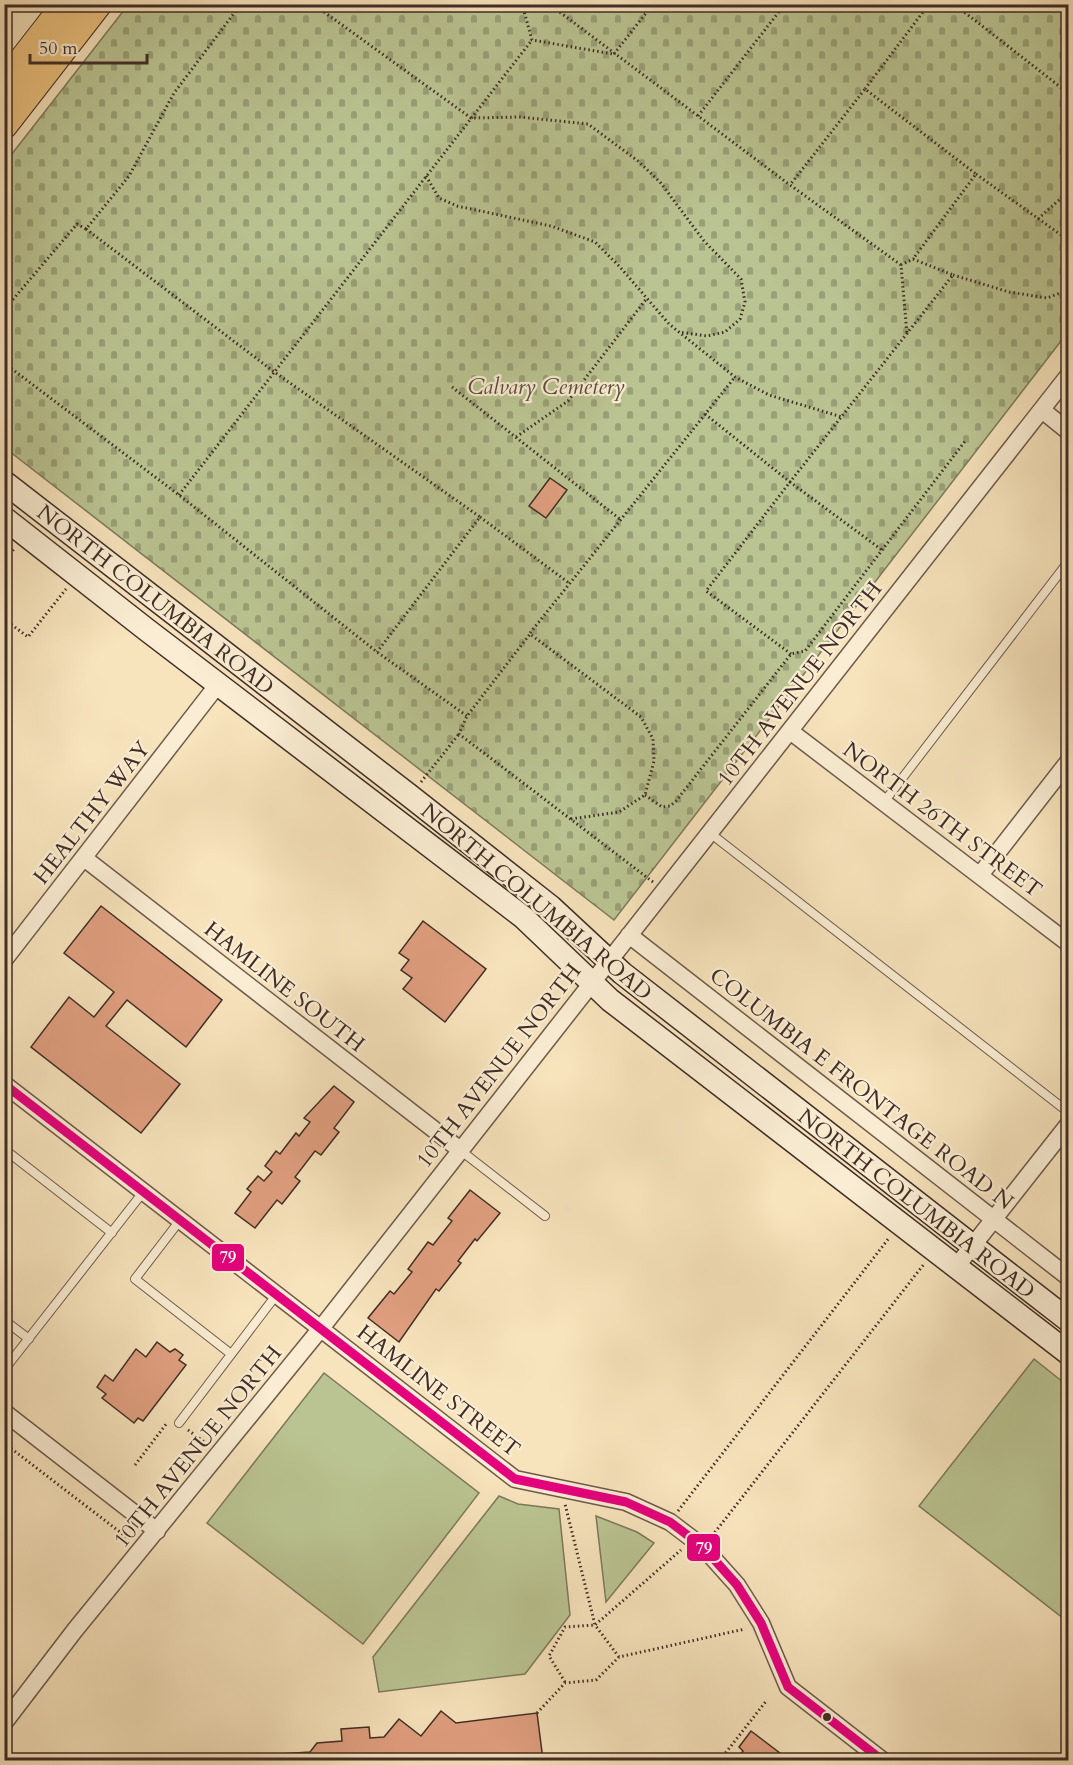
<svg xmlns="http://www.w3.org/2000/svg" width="1073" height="1765" font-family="Cardo,serif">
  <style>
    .green { fill: #bac492; stroke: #7d785c; stroke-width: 1.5 }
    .cemetery { fill: url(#cemetery-stones); stroke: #7d785c; stroke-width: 1.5 }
    .building { fill: #e09f80; stroke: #402d26; stroke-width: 1.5 }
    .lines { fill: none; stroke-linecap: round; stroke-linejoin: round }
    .service-casing { stroke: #6e5a4c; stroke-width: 10 }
    .minor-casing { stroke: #6e5a4c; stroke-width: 19 }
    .secondary-casing { stroke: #402d26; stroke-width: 25 }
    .trunk-casing { stroke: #402d26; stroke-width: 29 }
    .path { stroke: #402d26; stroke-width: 3; stroke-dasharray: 1.5 3; stroke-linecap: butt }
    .service { stroke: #faedd3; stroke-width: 8 }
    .minor { stroke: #faedd3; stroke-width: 16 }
    .secondary { stroke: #faedd3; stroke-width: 22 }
    .trunk { stroke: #ecc27e; stroke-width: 27 }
    .bus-1-casing { stroke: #faedd3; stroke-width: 14 }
    .bus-1 { stroke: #e5007d; stroke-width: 9 }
    .bus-dot { fill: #402d26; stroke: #faedd3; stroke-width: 2 }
    .labels { text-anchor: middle; stroke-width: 4.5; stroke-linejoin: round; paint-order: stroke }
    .park-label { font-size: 22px; font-style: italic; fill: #584b3c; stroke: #faedd3 }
    .street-label { font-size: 22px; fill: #402d26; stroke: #faedd3 }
    .line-badge { stroke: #faedd3; stroke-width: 2 }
    .badge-label { font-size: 16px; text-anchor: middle; font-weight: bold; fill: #fff }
  </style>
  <defs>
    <pattern id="cemetery-stones" width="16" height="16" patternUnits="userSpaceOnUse" patternTransform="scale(1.5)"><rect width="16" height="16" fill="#bac492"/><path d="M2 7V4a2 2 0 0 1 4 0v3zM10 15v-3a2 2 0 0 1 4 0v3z" fill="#99a077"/></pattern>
  </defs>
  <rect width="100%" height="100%" fill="#f7e3bc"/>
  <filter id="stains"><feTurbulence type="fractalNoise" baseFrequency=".00333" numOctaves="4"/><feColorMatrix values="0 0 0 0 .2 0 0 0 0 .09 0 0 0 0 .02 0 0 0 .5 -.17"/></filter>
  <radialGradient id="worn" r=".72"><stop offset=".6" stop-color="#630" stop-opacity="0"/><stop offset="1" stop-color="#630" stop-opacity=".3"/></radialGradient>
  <path class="green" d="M1034 1359 1068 1386V1622L919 1506Z
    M324 1373 479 1493 363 1644 207 1523Z
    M499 1496 518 1504 559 1509 570 1615 525 1674 379 1692 373 1657Z
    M596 1516 637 1532 654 1543 606 1602Z"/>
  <path class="cemetery" d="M128 5H1068V332L614 920 5 448 4 164Z"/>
  <path class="building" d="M550 478 567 490 546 518 529 506Z
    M101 906 222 1000 186 1047 127 1000 106 1026 180 1084 141 1133 31 1047 69 997 94 1017 114 992 64 953Z
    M423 921 486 969 445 1022 403 989 412 978 401 970 409 960 399 953Z
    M334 1086 354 1102 334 1128 339 1132 321 1155 315 1151 295 1177 300 1181 282 1204 277 1200 255 1228 235 1213 251 1192 247 1189 258 1176 264 1181 272 1172 265 1166 276 1151 280 1154 296 1133 299 1136 310 1122 304 1118Z
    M470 1190 500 1213 477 1241 475 1239 458 1261 461 1263 439 1291 436 1289 399 1342 368 1318 390 1291 394 1294 412 1272 408 1269 428 1242 433 1245 452 1221 448 1218Z
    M157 1342 170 1352 175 1349 183 1355 179 1360 186 1365 143 1421 138 1418 134 1423 102 1398 106 1394 97 1387 105 1375 113 1381 136 1349 146 1357Z
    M441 1711 456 1723 537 1713 543 1760H275L280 1754 310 1752 317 1743 342 1741 341 1729 369 1727 370 1738 384 1737 399 1719 421 1736Z
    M751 1731 789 1760H736L743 1751 739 1747Z"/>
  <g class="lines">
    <g class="service-casing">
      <path id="service" d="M884 802 1068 562
        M710 833 1068 1112
        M4 1149 112 1233
        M460 1150 545 1216
        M181 1219 135 1279 231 1354
        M4 1320 29 1339
        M4 1370 144 1191
        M179 1423 277 1294"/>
    </g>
    <g class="minor-casing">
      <path id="minor" d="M1042 410 1068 431
        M790 731 1068 943
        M84 858 459 1149
        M980 875 1068 762
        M629 935 1068 1277
        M4 960 212 692
        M4 1084 515 1479 626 1502 670 1522 703 1547 737 1585 761 1623 788 1687 882 1760
        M956 1267 1068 1125
        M4 1412 157 1531
        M4 1723 75 1630 322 1327 1068 376"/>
    </g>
    <g class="secondary-casing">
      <path id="secondary" d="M4 482 410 796 551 907 622 973 1068 1320
        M4 518 147 630 523 917 610 1000 1068 1353"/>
    </g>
    <g class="trunk-casing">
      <path id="trunk" d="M4 84 66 4
        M4 125 98 4"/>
    </g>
    <path class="path" d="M313 4 471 118 520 117 588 124 638 161 660 182 704 241 741 279 745 302 740 319 725 332 707 336 679 332
      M522 4 532 40 613 54
      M549 4 790 185
      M954 4 1068 93
      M614 54 653 4
      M865 89 929 4
      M698 116 785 4
      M976 174 1068 240
      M426 176 439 198 457 206 551 226 595 242 620 267 669 324 735 377 769 395 842 417
      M1038 219 1068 192
      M86 229 273 371 480 517 377 652
      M901 265 790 185 865 89 976 174 913 259
      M953 275 1009 292 1047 298 1068 290
      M4 310 77 224 86 229 129 176 174 93 241 4
      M4 363 179 495 377 652 467 716
      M452 387 621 520
      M705 414 790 482 953 275 913 259 901 265 907 334
      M516 437 568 401 647 298
      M179 495 532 40
      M480 517 569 583
      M4 561 14 549
      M4 619 28 637 66 589
      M530 633 735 377
      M791 654 706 591 790 482 882 550
      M421 782 459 734
      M645 795 662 807 670 806 676 801 791 654 805 651 966 440
      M571 819 619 812 645 795 654 761 653 739 641 717 530 634 467 716 459 734 653 882
      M188 1430 207 1444
      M4 1443 129 1539
      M135 1465 167 1423
      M678 1511 889 1238
      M712 1536 924 1264
      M619 1657 595 1625 681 1550
      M565 1682 549 1656 565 1627 595 1625 565 1504
      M537 1713 565 1683 596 1680 619 1657 745 1629
      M720 1760 767 1700"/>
    <use href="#service" class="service"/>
    <use href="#minor" class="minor"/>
    <use href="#secondary" class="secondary"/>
    <use href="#trunk" class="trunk"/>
    <g class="bus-1-casing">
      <path id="bus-1" d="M4 1084 515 1479 626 1502 670 1522 703 1547 737 1585 761 1623 788 1687 882 1760"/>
    </g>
    <use href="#bus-1" class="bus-1"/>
  </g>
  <circle class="bus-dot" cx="827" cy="1717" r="5"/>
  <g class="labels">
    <g class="park-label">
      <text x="546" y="394">Calvary Cemetery</text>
    </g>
    <g class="street-label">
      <text transform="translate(156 599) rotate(38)" y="8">NORTH COLUMBIA ROAD</text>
      <text transform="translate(799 683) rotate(-52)" y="8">10TH AVENUE NORTH</text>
      <text transform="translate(91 812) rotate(-52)" y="8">HEALTHY WAY</text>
      <text transform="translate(943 819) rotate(37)" y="8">NORTH 26TH STREET</text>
      <text transform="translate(537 901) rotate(40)" y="8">NORTH COLUMBIA ROAD</text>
      <text transform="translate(285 986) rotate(38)" y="8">HAMLINE SOUTH</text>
      <text transform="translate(498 1065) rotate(-52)" y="8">10TH AVENUE NORTH</text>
      <text transform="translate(862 1088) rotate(38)" y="8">COLUMBIA E FRONTAGE ROAD N</text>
      <text transform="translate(917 1203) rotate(38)" y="8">NORTH COLUMBIA ROAD</text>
      <text transform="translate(439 1390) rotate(38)" y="8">HAMLINE STREET</text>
      <text transform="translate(197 1446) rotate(-51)" y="8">10TH AVENUE NORTH</text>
    </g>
  </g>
  <g class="line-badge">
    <rect x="211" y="1243" width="34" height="29" rx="6" fill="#e5007d"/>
    <rect x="686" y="1533" width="35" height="29" rx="6" fill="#e5007d"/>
  </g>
  <g class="badge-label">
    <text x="228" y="1263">79</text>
    <text x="704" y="1554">79</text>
  </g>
  <rect width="1073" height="1765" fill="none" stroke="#f7e3bc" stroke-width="24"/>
  <rect x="6" y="6" width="1061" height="1753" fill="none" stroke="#402d26" stroke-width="3"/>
  <rect x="12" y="12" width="1049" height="1741" fill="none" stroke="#402d26" stroke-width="1.5"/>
  <path d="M30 54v9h117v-9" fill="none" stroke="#402d26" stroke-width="3"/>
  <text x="39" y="54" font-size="18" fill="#402d26" stroke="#faedd3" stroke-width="4.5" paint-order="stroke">50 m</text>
  <rect width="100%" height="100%" filter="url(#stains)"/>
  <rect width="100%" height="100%" fill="url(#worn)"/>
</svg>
